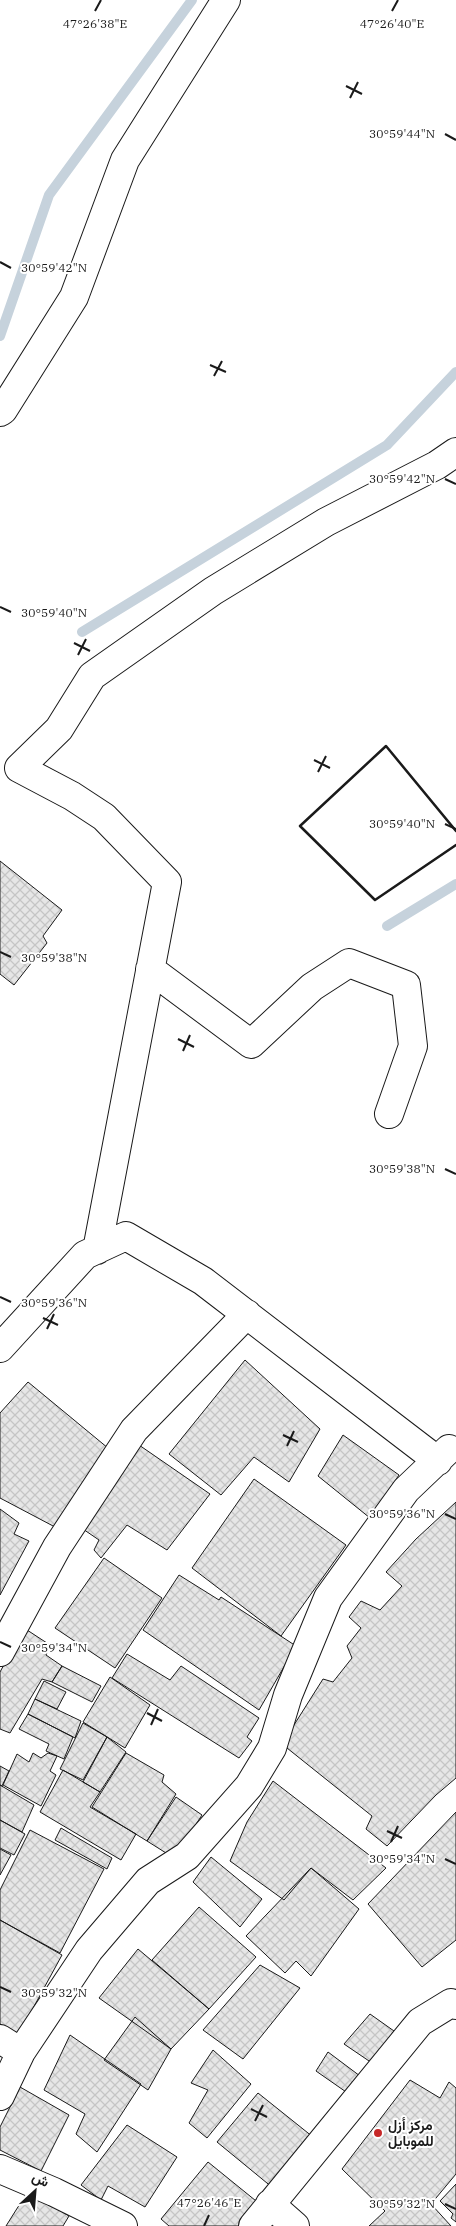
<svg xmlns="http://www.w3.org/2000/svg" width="456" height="2226" font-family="'IBM Plex Serif',Vazirmatn,serif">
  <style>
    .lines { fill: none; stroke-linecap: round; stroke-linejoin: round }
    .stream { stroke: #c6d2dc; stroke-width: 10 }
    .building { fill: url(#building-cross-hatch); stroke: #1a1a1a }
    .street-casing { stroke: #1a1a1a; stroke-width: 30 }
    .street { stroke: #fff; stroke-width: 28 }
    .wall { stroke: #1a1a1a; stroke-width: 2.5 }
    .ticks { fill: none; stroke: #1a1a1a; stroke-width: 2 }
    .poi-dot { fill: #c62828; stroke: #fff; stroke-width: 2 }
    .labels { text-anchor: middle; stroke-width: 4; stroke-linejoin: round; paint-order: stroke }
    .poi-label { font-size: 14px; font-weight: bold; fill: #1a1a1a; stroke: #fff; text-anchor: start }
    .ticks-label { font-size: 12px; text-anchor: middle; fill: #1a1a1a; stroke: #fff; stroke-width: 4; stroke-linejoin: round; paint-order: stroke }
  </style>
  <defs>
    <pattern id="building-cross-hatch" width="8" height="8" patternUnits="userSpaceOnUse" patternTransform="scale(1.25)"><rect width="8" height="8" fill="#e6e6e6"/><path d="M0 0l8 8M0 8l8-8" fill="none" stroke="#c5c5c5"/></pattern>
  </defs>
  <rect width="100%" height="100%" fill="#fff"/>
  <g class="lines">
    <path class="stream" d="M0 336 49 195 192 0
      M82 632 387 445 456 372
      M387 926 456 884"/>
  </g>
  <path class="building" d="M0 861 62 910 43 936 47 943 14 985 0 974Z
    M245 1360 320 1429 289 1482 254 1457 221 1495 169 1454Z
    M28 1382 114 1453 55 1527 0 1498V1413Z
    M343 1435 399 1475 370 1518 318 1476Z
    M139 1445 210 1494 167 1550 127 1525 101 1558 94 1550 99 1540 80 1527Z
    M254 1479 346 1545 281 1636 192 1568Z
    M456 1502V1778L436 1795 387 1846 366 1829 372 1816 282 1744 323 1679 333 1682 352 1658 347 1646 361 1628 349 1617 361 1601 380 1610 402 1586 386 1572 416 1539Z
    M0 1509 19 1523 14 1534 29 1541 0 1595Z
    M104 1558 162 1598 115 1668 55 1628Z
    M179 1575 219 1600 221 1597 296 1646 259 1710 143 1630Z
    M24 1628 50 1645 46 1655 62 1666 52 1682 42 1679 10 1733 0 1729V1672Z
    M127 1654 170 1680 181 1666 259 1718 247 1737 252 1741 239 1758 112 1678Z
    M62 1666 101 1686 92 1702 52 1682Z
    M110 1677 150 1705 125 1748 83 1722Z
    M44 1681 66 1692 57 1709 35 1699Z
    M35 1699 81 1721 75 1738 28 1714Z
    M28 1714 73 1737 64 1759 46 1751 49 1744 19 1729Z
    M83 1723 107 1737 83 1780 60 1769Z
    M107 1737 126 1752 100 1792 83 1782Z
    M33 1753 41 1758 48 1753 57 1756 50 1771 56 1775 41 1806 3 1785 17 1754 29 1762Z
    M126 1753 164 1775 162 1782 176 1794 147 1841 92 1807Z
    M0 1766 9 1771 2 1786 0 1785Z
    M63 1770 100 1792 90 1807 136 1834 121 1860 40 1812Z
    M273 1781 386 1868 353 1900 311 1868 284 1900 230 1861 247 1822Z
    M0 1785 34 1805 22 1832 0 1820Z
    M176 1797 202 1815 174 1858 147 1841Z
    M456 1812V1940L422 1967 368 1904Z
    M0 1820 25 1834 14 1855 0 1848Z
    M61 1828 112 1858 107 1869 55 1840Z
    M30 1830 104 1869 60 1953 0 1920V1890Z
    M0 1849 11 1855 0 1875Z
    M211 1857 262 1899 240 1927 193 1882Z
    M311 1868 359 1909 311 1976 296 1961 285 1973 246 1936Z
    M199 1907 256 1957 209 2009 152 1960Z
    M0 1920 62 1955 19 2034 0 2024Z
    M138 1949 209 2009 171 2049 99 1998Z
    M260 1965 300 1988 243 2059 203 2030Z
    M370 2014 394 2031 372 2063 344 2044Z
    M135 2017 171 2049 148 2090 104 2060Z
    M70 2035 141 2084 97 2152 76 2134 85 2114 44 2090Z
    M213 2050 251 2084 207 2138 189 2123 208 2090 191 2083Z
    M328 2052 360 2076 349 2094 316 2071Z
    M410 2080 440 2098 449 2082 456 2088V2174L431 2204 451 2226H369L385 2211 342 2169Z
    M20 2087 69 2115 41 2171 0 2150V2127Z
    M258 2093 313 2137 273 2188 217 2142Z
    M127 2125 177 2157 145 2207 108 2186 101 2200 81 2185Z
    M208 2162 261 2205 246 2226H169L161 2219Z
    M456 2184V2222L451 2218 453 2214 440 2201Z
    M28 2191 69 2216 63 2226H6Z"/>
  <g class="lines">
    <g class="street-casing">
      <path id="street" d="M0 412 3 410 74 297 125 160 226 0
        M150 969 251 1044 312 987 349 963 406 985 413 1046 389 1114
        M97 1250 167 882 104 817 72 796 19 768 59 729 92 676 213 591 326 522 437 465 456 452
        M0 1348 85 1255 126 1236 203 1281 438 1461
        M0 1652 57 1547 134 1430 247 1314
        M0 2039 21 2052
        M0 2096 21 2052 89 1950 148 1881 187 1856 249 1786 272 1748 288 1695 328 1598 406 1490 449 1449
        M0 2169 54 2192 123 2226
        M270 2204 295 2226
        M253 2226 420 2022 451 2003 456 2005"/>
    </g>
    <use href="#street" class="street"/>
    <path class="wall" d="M456 831 386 746 300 826 375 900 456 845"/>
  </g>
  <path class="ticks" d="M95 11 101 0M392 11 398 0M346 86 362 94M350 98 358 82M445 134 456 140M0 262 11 268M210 365 226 372M214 376 222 361M445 479 456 484M0 607 11 612M74 643 90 651M78 655 86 639M314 760 330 768M318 772 326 756M445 824 456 829M0 952 11 957M178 1039 194 1047M183 1051 190 1035M445 1169 456 1174M0 1297 11 1302M43 1318 58 1325M47 1329 54 1314M283 1435 298 1442M287 1446 294 1431M445 1514 456 1519M0 1642 11 1647M147 1713 162 1721M151 1725 158 1709M387 1831 402 1838M391 1842 398 1826M445 1859 456 1864M0 1987 11 1992M251 2109 267 2117M255 2121 263 2105M445 2204 456 2209M204 2226 209 2215"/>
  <circle class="poi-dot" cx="378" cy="2133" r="5"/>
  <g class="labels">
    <g class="poi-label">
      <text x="388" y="2130">مركز أزل<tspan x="388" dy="16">للموبايل</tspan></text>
    </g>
  </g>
  <g class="ticks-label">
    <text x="95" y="28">47°26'38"E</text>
    <text x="392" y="28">47°26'40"E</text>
    <text x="402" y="138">30°59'44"N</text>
    <text x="54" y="272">30°59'42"N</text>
    <text x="402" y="483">30°59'42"N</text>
    <text x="54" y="617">30°59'40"N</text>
    <text x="402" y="828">30°59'40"N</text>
    <text x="54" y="962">30°59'38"N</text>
    <text x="402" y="1173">30°59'38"N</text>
    <text x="54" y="1307">30°59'36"N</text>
    <text x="402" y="1518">30°59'36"N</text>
    <text x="54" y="1652">30°59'34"N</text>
    <text x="402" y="1863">30°59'34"N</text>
    <text x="54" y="1997">30°59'32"N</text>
    <text x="209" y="2207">47°26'46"E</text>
    <text x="402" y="2208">30°59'32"N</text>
  </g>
  <g transform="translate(35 2191) rotate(26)" stroke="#ffffff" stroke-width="4" paint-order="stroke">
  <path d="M0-4L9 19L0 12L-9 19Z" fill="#1a1a1a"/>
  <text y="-8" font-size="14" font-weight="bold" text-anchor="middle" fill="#1a1a1a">ش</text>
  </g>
</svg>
